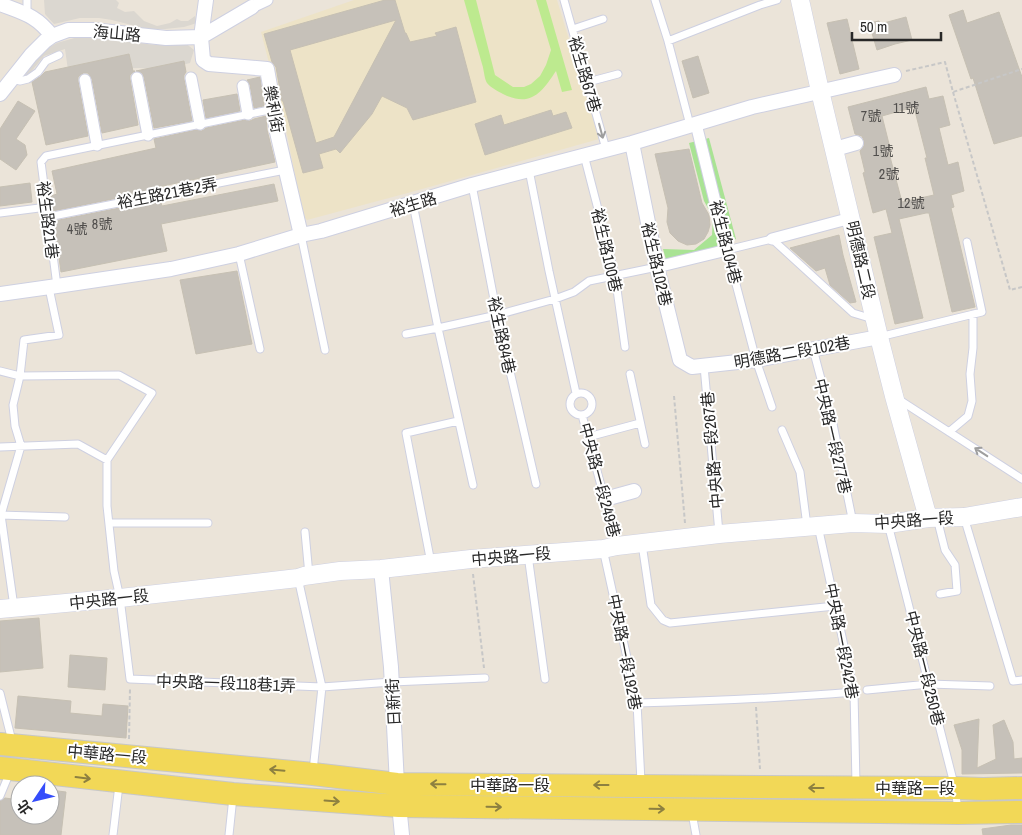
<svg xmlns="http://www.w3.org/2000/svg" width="1022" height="835" font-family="'Archivo Narrow','Noto Sans TC',sans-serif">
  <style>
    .education { fill: #ede3c7 }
    .green { fill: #a9e394 }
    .pitch { fill: #bdea8f }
    .plaza { fill: #dbd7d0 }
    .building { fill: #c6c1b9; stroke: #c6c0b3; fill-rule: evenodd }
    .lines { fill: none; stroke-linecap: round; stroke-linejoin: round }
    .service-casing { stroke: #ced0e1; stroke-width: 9 }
    .pedestrian-casing { stroke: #ced0e1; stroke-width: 13 }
    .minor-casing { stroke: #ced0e1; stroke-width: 16 }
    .tertiary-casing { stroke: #ced0e1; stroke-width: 19 }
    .primary-casing { stroke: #c7c7c7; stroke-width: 24 }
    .path { stroke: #c7c7c7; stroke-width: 2; stroke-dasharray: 4 2.5; stroke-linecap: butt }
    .service { stroke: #fff; stroke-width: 7 }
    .pedestrian { stroke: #fff; stroke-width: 11 }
    .minor { stroke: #fff; stroke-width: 14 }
    .tertiary { stroke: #fff; stroke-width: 18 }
    .primary { stroke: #f2d857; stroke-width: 22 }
    .oneway { stroke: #9e9e9e }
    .oneway2 { stroke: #8d8040 }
    .labels { text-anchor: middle; stroke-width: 4; stroke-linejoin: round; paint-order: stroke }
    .number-label { font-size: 14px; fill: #504e4c }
    .street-label { font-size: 16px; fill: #282828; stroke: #fff }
  </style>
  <rect width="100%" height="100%" fill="#ebe4d9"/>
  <path class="education" d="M354 0H557L599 139 415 191 307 220 303 216 286 129 261 32Z"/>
  <path class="green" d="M709 138 736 239 717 244 720 257 669 270 663 249 694 250 712 235 713 217 704 201 689 143Z"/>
  <path class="pitch" d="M464 0H476L495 75 513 87H524L531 84 540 76 546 65 551 50 536 0H546L572 90 562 92 556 71C542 92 531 108 503 94 499 92 490 87 487 83 484 78 484 69 482 64 476 43 470 21 464 0Z"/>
  <path class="plaza" d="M44 0H116L119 3 117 8 125 12 134 11 144 21 157 26 170 23 177 19 181 21H188L195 16 197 23 184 27 165 29H147L112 20 99 18H80L54 24 45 14Z
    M100 36 129 40 139 43 155 45 171 44 184 42 194 50 190 63 182 65 150 69 140 68 68 70 65 49 44 56 25 79 21 77 42 51 57 43 78 37Z"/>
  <path class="building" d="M385 0H395L405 33H406L410 42 437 36 435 33 456 27 476 102 413 120 407 108 382 96 372 114 340 153 336 149 319 154 323 168 303 173 283 101H282L276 67 272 62 264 34ZM396 20 334 137 316 143 290 50Z
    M963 10 967 23 999 12 1022 77V136L994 144 973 78 971 79 949 15Z
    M906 17 912 40 895 44 877 50 869 23 879 21 880 24Z
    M847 19 859 69 840 74 827 23Z
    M129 54 133 71H135L130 75V79L138 125 102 133 92 79 88 73H83L78 77V81L88 136 46 145 32 82 41 76 45 72Z
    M698 56 709 93 693 98 682 61Z
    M184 61 186 72 184 75V79L192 121 154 128 144 77 142 73 136 71Z
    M260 77 264 106 254 108 250 85 247 80Z
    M926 87 929 99 943 96 950 125 939 128 948 165 958 162 964 191 951 195 954 207 951 208 975 307 952 312 929 213H926L899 219 923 318 895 324 874 237 892 233 886 209 873 213 863 173 865 172 860 151 864 146V141L862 136 855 134 848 107ZM914 107 927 158H925L934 195 902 202 889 153 891 152 882 116Z
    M237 94 240 111 206 118 203 100Z
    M18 101 35 111 16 139 25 145 27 155 16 170 0 159V129Z
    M551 110 553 116 566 112 572 128 485 155 475 124 501 115 504 125Z
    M266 116 267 130 275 162 158 187V190L53 211 51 196 57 194 52 171 156 148 154 139 196 130 202 131 206 128 245 120 250 121 254 119Z
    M689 149 702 203 709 215 710 225 708 232 704 239 696 244 687 245 678 241 670 233 667 222 668 208 655 154Z
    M30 183 32 202 0 206V187Z
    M274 184 278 201 161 224 167 251 61 272 54 221 160 200 162 206Z
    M839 235 843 255 856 302 850 303 830 285 825 268 816 271 790 248Z
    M237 271 252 344 196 354 180 280Z
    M39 618 43 668 0 672V621Z
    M70 655 107 658 105 690 68 687Z
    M18 696 71 701 70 713 102 716 103 704 128 706 126 738 15 728Z
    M979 719 977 768 996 759 993 725 1004 720 1013 742 1014 759 1022 758V773L962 774V750L954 725Z
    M50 790 66 792 61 835H0V801L5 798 20 800V815H50Z
    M1011 825H1022V835H983L982 829Z"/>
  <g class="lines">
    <g class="service-casing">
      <path id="service" d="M564 0 606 149
        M655 0 668 41 690 125
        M27 14V0
        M573 29 603 19
        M668 41 760 5 777 0
        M12 79 20 81 28 79 38 72 46 61 59 55
        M588 82 618 74
        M584 155 615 275 625 347
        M529 170 549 271 576 393
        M472 185 497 315 536 484
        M413 204 438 328 497 315 555 299 574 292 589 281 657 267
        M0 213 47 207
        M48 217 285 170
        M301 235 325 350
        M239 254 260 349
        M57 286 41 162 46 156 274 109
        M406 334 438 328 473 485
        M879 337 982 312 967 242
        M813 349 833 424 853 523
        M704 366 719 533
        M0 371 20 376 119 375 152 393 107 460V506L114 571 120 598 130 679 322 687 392 682 485 678
        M630 374 645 444
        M570 404a11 11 0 1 1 22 0a11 11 0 1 1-22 0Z
        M898 399 1022 479
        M772 407 756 360 727 250 772 239 853 313 873 319
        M582 415 617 545
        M782 430 800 472 807 526
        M949 432 968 416 972 401 970 374 973 348V314
        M588 437 640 423
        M0 447 78 444 107 460
        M0 515 65 517
        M964 517 1013 681 1022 680
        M937 518 945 550 955 565 957 591 940 594
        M109 523H208
        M888 524 955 788 958 810
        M818 526 854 692 856 784
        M305 532 309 575
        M642 544 651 605 663 620 670 623 835 606
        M603 549 637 703 641 782
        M528 555 545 679
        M431 563 406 433 458 421
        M298 578 322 687 313 771
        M14 607 1 515 21 446 15 426 13 405 20 376 24 340 59 335 49 288
        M867 690 929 684 990 686
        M0 693 12 741
        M637 703C710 701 782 698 854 692
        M0 796 10 772
        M692 813 696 835
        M113 835 119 785
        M229 835 233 797"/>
    </g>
    <g class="pedestrian-casing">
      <path id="pedestrian" d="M252 7 267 0
        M137 78 148 135
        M191 78 200 124
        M85 80 97 145
        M243 86 248 114
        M772 239 851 218
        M657 267 727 250 696 124"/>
    </g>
    <g class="minor-casing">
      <path id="minor" d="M206 0 201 37 203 60 209 64 267 69 275 114 276 128 301 235
        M0 4C23 13 36 15 52 36
        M0 94 31 55 45 41 52 36 68 30H93L166 38 201 37 252 7
        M632 143 657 267 680 360 692 367 756 360 879 337
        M835 149 856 143
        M0 294 57 286 171 269 239 254 301 235 321 231 472 185 632 143 752 107 894 75
        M605 499 634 491
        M381 569 391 667 397 784 402 835"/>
    </g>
    <g class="tertiary-casing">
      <path id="tertiary" d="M800 0 820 91 879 337 894 396 928 518
        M0 609 120 598 298 578 304 576 340 571 381 569 471 559 603 549 617 546 719 534 853 523 888 524 928 518 964 517 1022 507"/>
    </g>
    <g class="primary-casing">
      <path id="primary" d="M0 744 313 774 397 784 761 787 955 788 983 789 1022 788
        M0 768 233 794 399 806 958 813 1022 812"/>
    </g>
    <path class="path" d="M906 71 945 62 953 92 1022 69
      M953 92 1010 290 1022 287
      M674 396 685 523
      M473 574 484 668
      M756 707 760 769
      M129 739 130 688"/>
    <use href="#service" class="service"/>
    <use href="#pedestrian" class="pedestrian"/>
    <use href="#minor" class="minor"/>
    <use href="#tertiary" class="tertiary"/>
    <use href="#primary" class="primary"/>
  </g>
  <defs><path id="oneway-shaft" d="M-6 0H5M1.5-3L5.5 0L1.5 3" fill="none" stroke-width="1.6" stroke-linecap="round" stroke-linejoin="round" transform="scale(1.25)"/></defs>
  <g class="oneway">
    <use href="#oneway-shaft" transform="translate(601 131) rotate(75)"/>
    <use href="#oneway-shaft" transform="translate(981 452) rotate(-147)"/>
  </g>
  <g class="oneway2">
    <use href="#oneway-shaft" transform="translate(277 770) rotate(-175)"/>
    <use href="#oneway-shaft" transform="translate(83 778) rotate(7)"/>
    <use href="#oneway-shaft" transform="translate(438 784) rotate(-179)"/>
    <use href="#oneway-shaft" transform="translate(601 785) rotate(-180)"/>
    <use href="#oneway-shaft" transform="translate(816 788) rotate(-180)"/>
    <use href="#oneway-shaft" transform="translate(332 801) rotate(4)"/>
    <use href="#oneway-shaft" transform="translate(494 807) rotate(1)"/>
    <use href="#oneway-shaft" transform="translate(657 809) rotate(1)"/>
  </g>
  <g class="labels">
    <g class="number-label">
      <text x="906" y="113">11號</text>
      <text x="871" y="121">7號</text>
      <text x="883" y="156">1號</text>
      <text x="889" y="179">2號</text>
      <text x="911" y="208">12號</text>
      <text x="102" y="229">8號</text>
      <text x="77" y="234">4號</text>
    </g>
    <g class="street-label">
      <text transform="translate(117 33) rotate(5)" y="6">海山路</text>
      <text transform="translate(585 74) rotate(74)" y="6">裕生路67巷</text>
      <text transform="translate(274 109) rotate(80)" y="6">樂利街</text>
      <text transform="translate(167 193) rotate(-11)" y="6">裕生路21巷2弄</text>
      <text transform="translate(413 204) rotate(-17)" y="6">裕生路</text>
      <text transform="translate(48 220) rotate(83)" y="6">裕生路21巷</text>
      <text transform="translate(726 242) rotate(76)" y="6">裕生路104巷</text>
      <text transform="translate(607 250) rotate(77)" y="6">裕生路100巷</text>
      <text transform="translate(861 260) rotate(77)" y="6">明德路二段</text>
      <text transform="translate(657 264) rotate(77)" y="6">裕生路102巷</text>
      <text transform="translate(502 335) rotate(78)" y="6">裕生路84巷</text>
      <text transform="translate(792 352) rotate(-10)" y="6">明德路二段102巷</text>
      <text transform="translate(833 436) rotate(77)" y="6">中央路一段277巷</text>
      <text transform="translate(712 450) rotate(-95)" y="6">中央路一段267巷</text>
      <text transform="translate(600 480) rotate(75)" y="6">中央路一段249巷</text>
      <text transform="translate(914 520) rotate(-4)" y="6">中央路一段</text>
      <text transform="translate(511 556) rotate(-5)" y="6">中央路一段</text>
      <text transform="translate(109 599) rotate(-6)" y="6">中央路一段</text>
      <text transform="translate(842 641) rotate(79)" y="6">中央路一段242巷</text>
      <text transform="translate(625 652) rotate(79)" y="6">中央路一段192巷</text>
      <text transform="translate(925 668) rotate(76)" y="6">中央路一段250巷</text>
      <text transform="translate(226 683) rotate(2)" y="6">中央路一段118巷1弄</text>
      <text transform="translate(393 702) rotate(-93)" y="6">日新街</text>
      <text transform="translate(107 754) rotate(5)" y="6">中華路一段</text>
      <text x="510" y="791">中華路一段</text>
      <text x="915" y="794">中華路一段</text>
    </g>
  </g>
  <g transform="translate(35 800) rotate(235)"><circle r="24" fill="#ffffff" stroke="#a9a9a9"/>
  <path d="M0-4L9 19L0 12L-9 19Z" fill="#354dfb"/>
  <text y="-8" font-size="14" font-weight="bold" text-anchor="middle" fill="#282828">北</text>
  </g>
  <path d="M852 32v8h89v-8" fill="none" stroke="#282828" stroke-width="2.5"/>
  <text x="860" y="32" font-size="15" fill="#282828" stroke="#ffffff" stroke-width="4" paint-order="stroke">50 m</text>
</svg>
